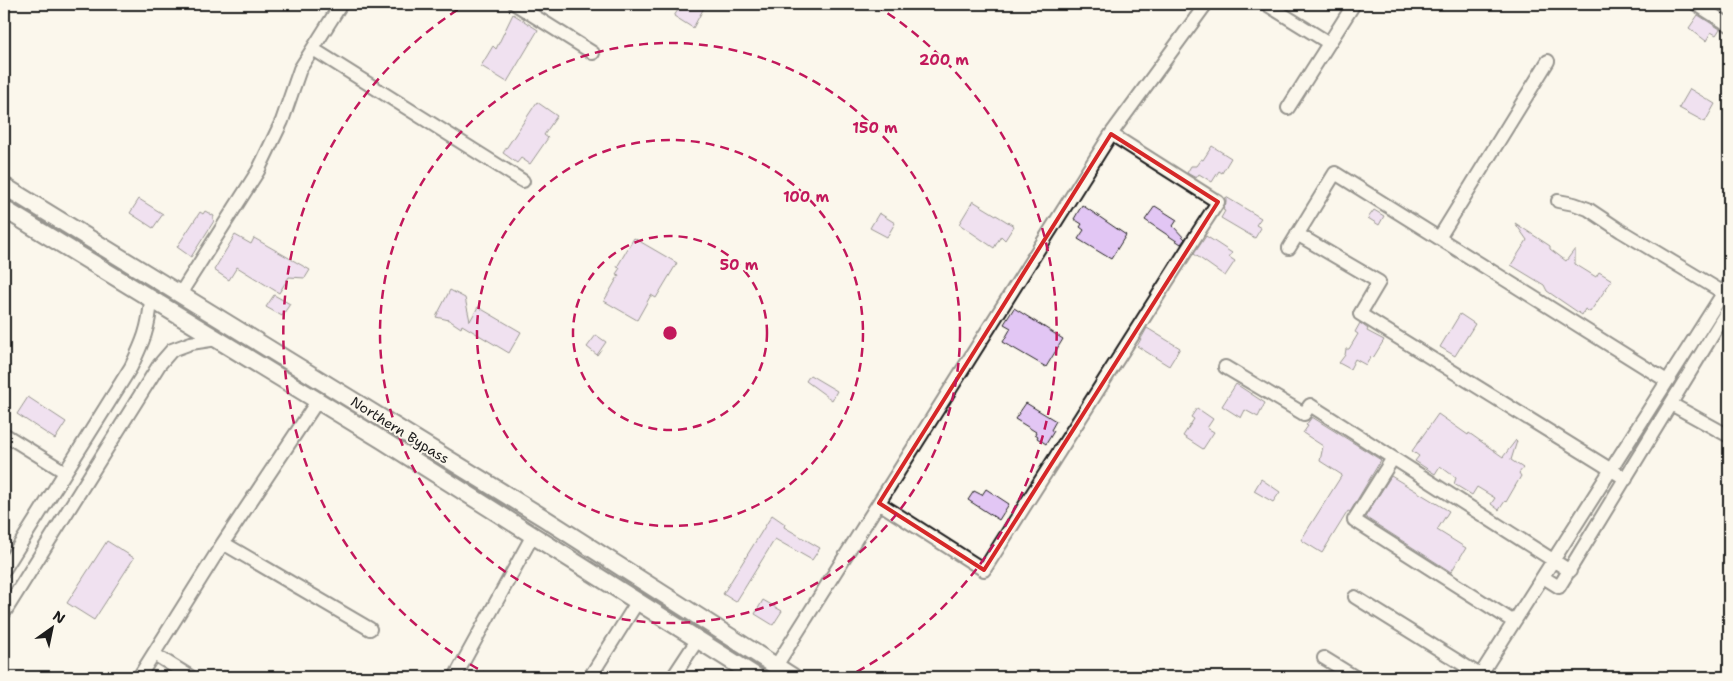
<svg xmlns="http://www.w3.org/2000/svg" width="1733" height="681" font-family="'Shantell Sans',sans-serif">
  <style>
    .building { fill: #e2c6f4; stroke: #1c1c1c }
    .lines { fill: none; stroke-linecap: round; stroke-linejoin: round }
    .minor-casing { stroke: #1c1c1c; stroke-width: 16 }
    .major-casing { stroke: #1c1c1c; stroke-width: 20 }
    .minor { stroke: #fbf7ec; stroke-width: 12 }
    .major { stroke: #fbf7ec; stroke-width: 16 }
    .marked { fill: none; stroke: #d62828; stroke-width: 4; stroke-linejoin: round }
    .ring { fill: none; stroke: #c2185b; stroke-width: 2.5; stroke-dasharray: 9 6 }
    .labels { text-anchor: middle; stroke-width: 4; stroke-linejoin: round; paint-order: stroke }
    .street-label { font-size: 14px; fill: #1c1c1c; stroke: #fbf7ec }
    .centre { fill: #c2185b; stroke: #fbf7ec; stroke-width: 2.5 }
    .ring-label { font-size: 15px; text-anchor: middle; font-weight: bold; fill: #c2185b; stroke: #fbf7ec; stroke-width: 4; stroke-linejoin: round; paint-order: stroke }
  </style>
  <rect width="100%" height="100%" fill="#fbf7ec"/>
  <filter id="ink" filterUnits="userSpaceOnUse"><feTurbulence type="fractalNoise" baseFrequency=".02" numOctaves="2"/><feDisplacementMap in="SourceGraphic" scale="10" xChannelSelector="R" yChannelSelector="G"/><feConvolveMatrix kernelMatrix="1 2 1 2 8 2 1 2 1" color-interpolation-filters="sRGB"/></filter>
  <g filter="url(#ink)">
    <path class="building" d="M682 4H706L693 28 674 16Z
      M513 14 538 30 507 82 481 66 493 46 496 49Z
      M1698 15 1720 29 1716 35 1711 32 1706 41 1689 28Z
      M1690 89 1715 104 1705 122 1679 108Z
      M537 102 557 116 544 135 548 138 530 164 521 158 517 163 503 153Z
      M1212 146 1231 158 1222 173 1219 171 1212 182 1199 174 1196 178 1187 173 1191 166H1196L1201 159 1203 160Z
      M1226 197 1261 218 1256 225 1261 228 1255 238 1221 218 1225 211 1223 210 1226 203Z
      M139 199 163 214 153 228 130 213Z
      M973 201 1014 226 1005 240 1001 236 994 248 959 224Z
      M1082 205 1126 235 1111 259 1078 239 1084 230 1080 227 1082 224 1074 219Z
      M1155 206 1177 220 1173 226 1185 239 1181 244 1145 220Z
      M1374 210 1384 216 1379 225 1368 218Z
      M205 211 214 216 213 219 214 221 191 257 177 247 200 212 203 214Z
      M879 213 895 223 887 237 870 228Z
      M1515 223 1550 246V249L1566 261 1575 249V264L1596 277 1599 272 1612 280 1590 312 1585 309 1582 315 1547 291 1544 285 1511 265 1527 240Z
      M235 235 251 244 254 238 310 270 305 278 289 277 279 293 237 267 229 280 214 270Z
      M1206 236 1232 253 1229 257 1235 261 1225 276 1194 254Z
      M634 238 677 263 656 298 651 295 637 320 604 301 619 275 616 274 620 268 617 267Z
      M450 290 465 298 470 321 478 307 521 332 509 353 462 325 461 328 449 320 436 317Z
      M274 295 290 304 282 316 266 307Z
      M1014 308 1063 339 1046 367 1003 342 1011 328 1004 324Z
      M1460 314 1475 324 1455 356 1440 347Z
      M1360 323 1368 329 1367 331 1384 340 1373 358 1371 356 1366 365 1355 359 1350 369 1339 363 1345 355 1346 349H1349L1358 334 1355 332Z
      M1147 328 1180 348 1169 366 1137 346Z
      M596 335 606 342 597 355 587 347Z
      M810 375 837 391 832 400 806 381Z
      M1236 384 1265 403 1258 417 1245 410 1241 418 1222 406Z
      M28 397 66 422 55 439 17 414Z
      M1026 403 1056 421 1051 430 1054 431 1046 444 1037 438 1038 436 1035 434 1036 432 1015 419Z
      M1197 408 1213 419 1207 428 1214 432 1203 449 1183 436 1194 419 1191 417Z
      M1438 414 1468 435 1469 433 1503 457 1516 440 1517 441 1511 460 1523 468 1519 473 1521 476 1506 502 1505 501 1499 510 1491 504 1495 498 1477 487 1472 495 1454 484 1456 478 1440 466 1435 474 1415 461 1419 456 1412 451Z
      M1312 417 1381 460 1350 512 1348 511 1322 553 1301 540 1342 475 1320 461 1323 446 1303 433 1308 426 1306 425Z
      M1391 476 1449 511 1437 530 1466 548 1451 572 1365 517Z
      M1261 479 1280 492 1273 502 1254 491Z
      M986 489 1009 504 999 520 968 500 974 491 982 495Z
      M772 515 785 524 784 527 820 548 812 560 775 539 736 602 723 594Z
      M107 541 134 558 94 620 67 603Z
      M763 600 782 611 773 625 755 614Z"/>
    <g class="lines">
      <g class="minor-casing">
        <path id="minor" d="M515 4 593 53
          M1266 4 1329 43
          M1696 4 1729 25
          M313 49 523 181
          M1288 108 1354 4
          M1558 201 1574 204 1588 209 1621 231 1729 296
          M1297 234 1379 282 1360 314 1626 479
          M1439 238 1548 61
          M1289 248 1335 173 1667 381
          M180 294 258 171 282 121 300 69 341 4
          M1225 367 1304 414 1310 405 1570 571
          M1671 404 1729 436
          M4 434 65 472
          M1393 458 1354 520 1514 622
          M879 503 984 570 1199 231 1218 202 1111 134
          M223 543 370 629
          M4 570 131 367C143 342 149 328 151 300
          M1543 577 1559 587 1729 308
          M1355 597 1480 675
          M4 613 159 365 172 350 191 343 217 339
          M154 654 191 677
          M1324 658 1355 677
          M776 666 1111 134 1206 4
          M139 677 223 543 318 400
          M455 677 533 535
          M590 677 638 601
          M673 677 698 639
          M1479 677 1729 284"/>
      </g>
      <g class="major-casing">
        <path id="major" d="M4 186 544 518 793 677
          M4 209 382 440 757 677"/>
      </g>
      <use href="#minor" class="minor"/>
      <use href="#major" class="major"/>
    </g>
  </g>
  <path d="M0 0H1733V681H0ZM1111 134 1218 202 984 570 879 503Z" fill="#fbf7ec" fill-opacity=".55" fill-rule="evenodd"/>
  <path class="marked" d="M1111 134 1218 202 984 570 879 503Z"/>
  <g class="ring">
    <circle cx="670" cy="333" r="97"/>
    <circle cx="670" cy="333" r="193"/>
    <circle cx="670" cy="333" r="290"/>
    <path d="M491 676A387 387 0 0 1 465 5M875 5A387 387 0 0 1 849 676"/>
  </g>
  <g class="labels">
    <g class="street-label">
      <text transform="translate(400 430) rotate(32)" y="5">Northern Bypass</text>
    </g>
  </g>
  <circle cx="670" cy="333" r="8" class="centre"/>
  <g class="ring-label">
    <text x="944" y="65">200 m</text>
    <text x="875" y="133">150 m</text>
    <text x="806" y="202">100 m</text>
    <text x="739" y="270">50 m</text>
  </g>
  <rect width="1733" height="681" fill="none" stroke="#fbf7ec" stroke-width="20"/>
  <rect x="10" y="10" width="1713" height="661" fill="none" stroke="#1c1c1c" stroke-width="2" filter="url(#ink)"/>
  <g transform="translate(52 628) rotate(33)" stroke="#fbf7ec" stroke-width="4" paint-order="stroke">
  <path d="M0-4L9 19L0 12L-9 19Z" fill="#1c1c1c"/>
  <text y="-8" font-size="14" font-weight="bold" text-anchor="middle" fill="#1c1c1c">N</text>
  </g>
</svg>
